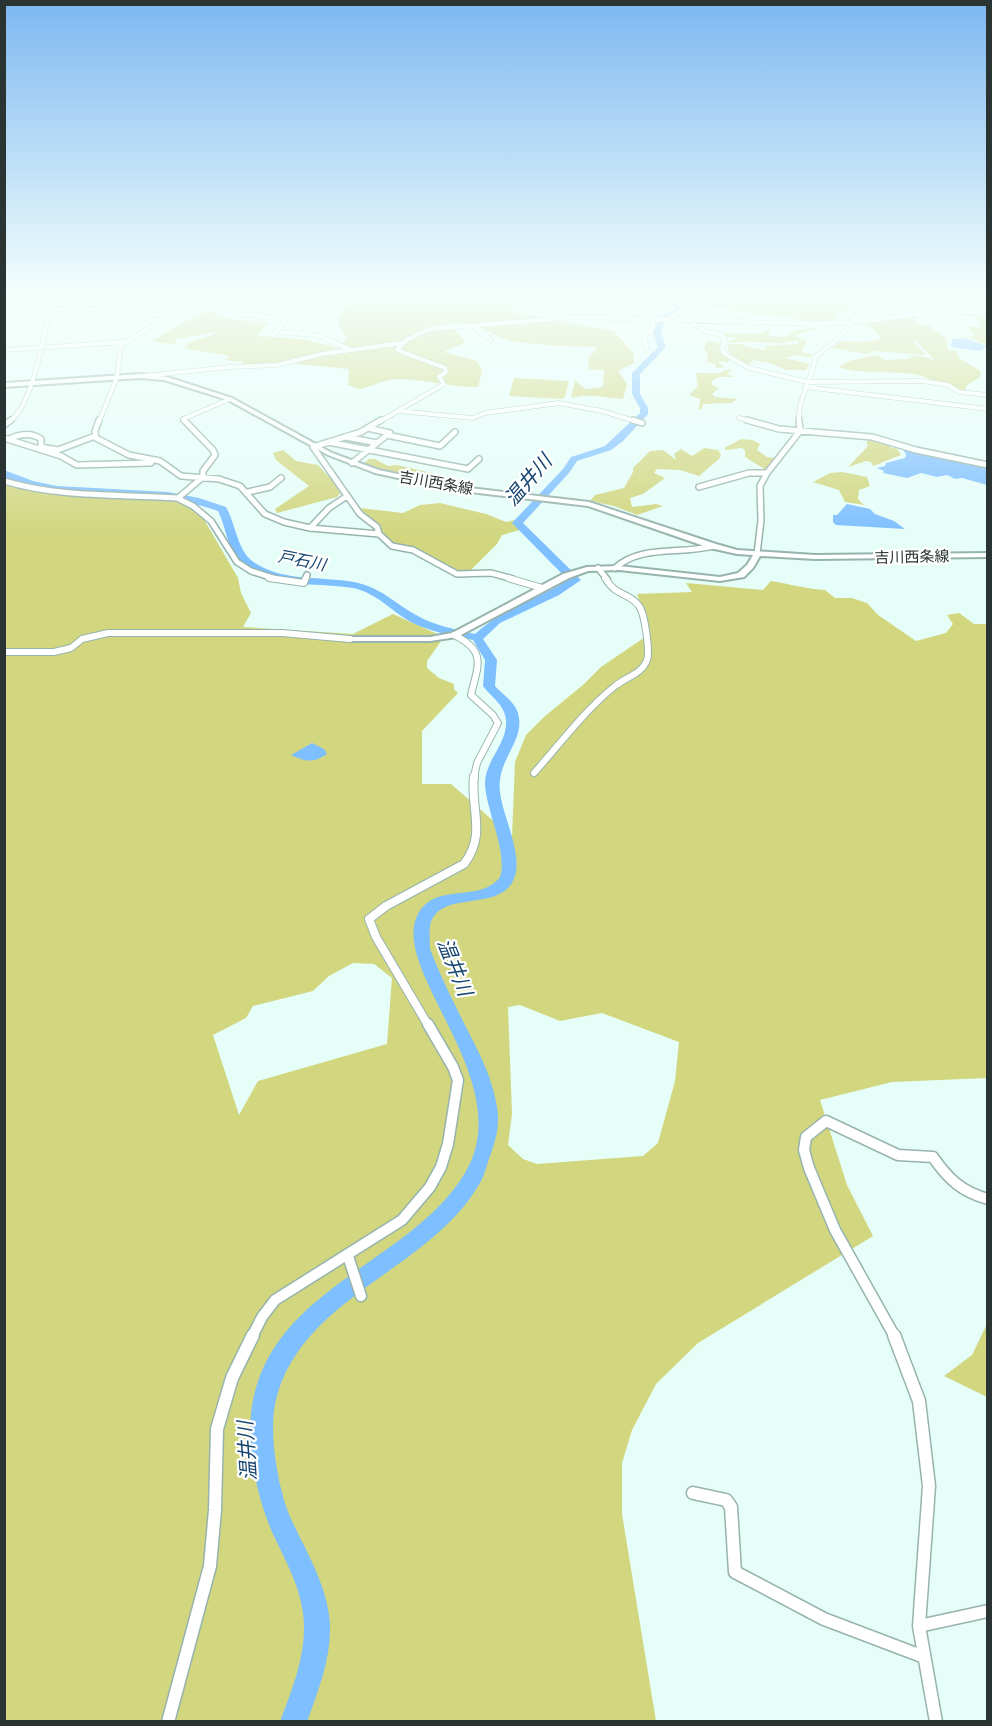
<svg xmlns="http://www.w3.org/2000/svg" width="992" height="1726" font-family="'PT Sans','Noto Sans JP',sans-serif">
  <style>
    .green { fill: #d1d67f; fill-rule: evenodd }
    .water { fill: #7ebfff }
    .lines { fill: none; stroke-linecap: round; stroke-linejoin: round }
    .river { fill: #7ebfff; fill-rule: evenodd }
    .street-far5-casing { stroke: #97b3ad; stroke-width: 5 }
    .street-far4-casing { stroke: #97b3ad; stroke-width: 8 }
    .street-far3-casing { stroke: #97b3ad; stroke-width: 8 }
    .street-far2-casing { stroke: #97b3ad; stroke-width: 10 }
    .street-far1-casing { stroke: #97b3ad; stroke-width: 13 }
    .street-casing { stroke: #97b3ad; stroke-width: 15 }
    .secondary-casing { stroke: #97b3ad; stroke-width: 4 }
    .street-far5 { stroke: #fff; stroke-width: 4 }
    .street-far4 { stroke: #fff; stroke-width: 5 }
    .street-far3 { stroke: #fff; stroke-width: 6 }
    .street-far2 { stroke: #fff; stroke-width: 8 }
    .street-far1 { stroke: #fff; stroke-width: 10 }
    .street { stroke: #fff; stroke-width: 12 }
    .secondary { fill: #fff; fill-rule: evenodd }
    .labels { text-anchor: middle; stroke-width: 4.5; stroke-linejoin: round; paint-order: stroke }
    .far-street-label { font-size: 15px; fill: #2a3533; stroke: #fff }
    .far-water-label { font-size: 16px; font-style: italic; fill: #16456e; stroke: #fff }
    .water-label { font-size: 20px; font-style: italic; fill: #16456e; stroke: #fff }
  </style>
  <rect width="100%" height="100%" fill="#e6fef8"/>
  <path class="green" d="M368 295H527L526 299 561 302 565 306H512L506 311 614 331 633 353 634 363 618 371 627 384 623 399C603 398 591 393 571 398L575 380 585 389 603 387 604 370 589 369 588 359 597 347C569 346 541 346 513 341 499 338 488 331 475 325 460 320 439 324 425 329H454L466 342 444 352 477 361 482 371 478 387C452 387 427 380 401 379 385 378 374 386 360 389L348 385 349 369 288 363 238 366 244 362 225 360 230 356C215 352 199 352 184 348L191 342 213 335 216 332 176 339 175 345 152 341 193 317 211 310 225 318 269 323 257 336 302 339 338 348 347 338 339 326 338 318 346 307Z
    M746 295H793L800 300 830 303 842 301 856 310 837 314 835 318 841 322H808L785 316 754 315 752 311 708 308 709 302 735 299Z
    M962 312 987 315V345L967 337 975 336 967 327H981L977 317 961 315Z
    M916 315 915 319 921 325H928L947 339V349L956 351 959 358 979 370 981 373 979 378 967 385 965 390 959 391 933 382C917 366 861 377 839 367L849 361 876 355 885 360 908 359 915 355 935 360 916 341H912L926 355 874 351 867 354 832 348 840 341 863 342 878 340 880 337 872 328 862 323Z
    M816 328 828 332 815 329 794 336 807 341 801 352 813 355 810 357 796 355 785 358 810 364 806 370H786L770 363 753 360 749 365C740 363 726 355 728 344H744L746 347 765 350 767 348 763 346 798 344 799 341C791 340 786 343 780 343 763 343 747 340 730 343L727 342 737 338 726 337 718 333 758 334 770 330 769 336 785 337 795 330Z
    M707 341 722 343 719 348 723 354 731 359 728 362 717 361 725 367 716 368 715 364 707 362 708 356 704 348Z
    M725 370H733L727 374 735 377H719L712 381V385L719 388 712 394 715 397 738 399 731 403 703 404 702 409 699 410 700 399 689 395 698 386 696 373H720Z
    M514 378 569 381 565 397 562 399 509 396Z
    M741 439 753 440 760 444 757 450 767 457 776 458 766 470 745 457V451L742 448 726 450 724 448Z
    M873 439 891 444 890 447 897 449 901 455 873 466 871 462 866 461 848 467 868 446 866 442Z
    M704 448 718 450 721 455 719 459 699 476 680 470 657 469 654 473 665 478 643 494 630 498 632 507 656 504 663 506 637 515 614 506 590 501 595 495 624 488 633 472V468L650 451 663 450 676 460 674 454 681 449 692 456Z
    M283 450 296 461 318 465 342 491 337 497 277 513 275 509 309 486 276 460 273 453Z
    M369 459H375L388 466 397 465 436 474 431 479C408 478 385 471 363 464Z
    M842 472 867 477 870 486 859 490 858 499 864 505 845 502 839 490 813 482 830 473Z
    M5 485 116 496 173 498 190 509H198L238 578 241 593 251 613 243 627 353 634 393 614 444 637 427 661V668L439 678 454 684V689L458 693 422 731V784H451L512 837 515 762 526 735 544 717 584 684 601 667 651 633 637 594 692 592 686 583 763 590 771 581C790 584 806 589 825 590L835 598H852L867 603 878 615 916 641 946 633 953 624 947 615 959 613 974 624H987V1078L892 1082 820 1100 847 1185 873 1236 698 1343 656 1384 632 1430 622 1463V1514L656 1721H5ZM353 963 374 964 392 978 387 1044 258 1081 239 1115 213 1035 246 1018 253 1006 313 991 329 976ZM520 1005 560 1021 602 1013 679 1042 675 1081 658 1143 643 1156 537 1164 523 1159 508 1145 512 1114 508 1007Z
    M440 503 486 514 506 522 515 520 520 530 502 535 497 544 468 573H458L417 550 396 546 360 508 403 513 420 505Z
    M987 1324 988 1397H987L944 1376 972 1355Z"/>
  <path class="water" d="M964 338 987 346 980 351 951 347 952 339Z
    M903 449 987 466V485L962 478 955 479 947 475 937 477 921 473 907 478 883 473 884 471 877 468 885 466 886 463 905 458 906 455Z
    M847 504 870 509 875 514 894 521 905 529 836 525 833 522V515H837Z
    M312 743 324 749 327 754C314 763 305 762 291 755Z"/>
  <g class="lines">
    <path class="river" d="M668 295H678L673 299 684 308 666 317 661 333 666 347 640 374V394L648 408V414L623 441 611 450 577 461 569 473 523 523 581 580 559 595 500 623 483 639 497 660 495 686C504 696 518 704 519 718 523 743 496 761 500 792 503 820 530 866 508 888 487 909 437 892 430 926 429 933 430 942 430 949 437 967 445 985 454 1003 470 1037 491 1069 497 1107 500 1124 496 1140 490 1156 487 1164 485 1174 481 1181 432 1271 298 1296 275 1404 269 1436 278 1489 291 1519 307 1553 328 1587 330 1625 331 1659 318 1691 307 1722H280C293 1687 308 1651 303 1613 299 1583 284 1558 272 1532 256 1494 246 1447 252 1406 271 1287 410 1264 465 1173 522 1078 378 963 422 908 441 884 482 902 500 877 508 853 487 813 485 785 484 761 508 744 506 720 505 705 491 697 483 686L485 660 473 640C452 635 430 632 411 622 391 611 377 593 353 588 318 582 277 589 246 567 228 555 227 529 218 511 148 486 74 504 4 477V470L33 481 57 486 168 492 199 498 226 507C236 524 237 552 255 563 284 582 321 576 354 582 383 588 393 603 418 616 435 626 456 629 475 634 502 609 538 599 568 580L512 523 563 469 571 457 605 446 640 413V408L632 394V373L658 347 653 333 659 316 675 308 665 300Z"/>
    <g class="street-far5-casing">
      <path id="street-far5" d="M256 295 238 314 287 319
        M611 295 655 312 652 331 644 336 647 348
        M689 295 708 299 715 295
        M127 312 151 295
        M4 313 77 308 171 316 196 309
        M260 318 282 295
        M673 320 674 315 685 309 680 304 683 295
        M687 320 705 331 722 335 725 340 722 349 725 354 749 368 807 382 923 381 948 385 959 392 988 395
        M473 326 491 340
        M275 332 317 335 351 350
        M302 334 335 295
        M273 335 308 295
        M4 350 124 342
        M143 376 230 367 277 365 322 354 403 343
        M805 387 988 409
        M398 411 473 418 485 413 559 403 602 411 638 422
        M739 418 753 422
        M9 422C33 405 42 341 49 313L37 297 40 295
        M99 422 117 377 121 345 160 321 186 295
        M186 422 183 419 230 399
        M379 422 444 384 439 377 446 372 445 368 397 350 405 341 429 329 578 317 816 324 868 321 925 313 988 311
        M799 422C797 398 813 380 815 357L838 339 859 312 897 295"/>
    </g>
    <g class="street-far4-casing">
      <path id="street-far4" d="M99 420 95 431 96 438 129 455 160 461 181 476 219 479 240 486 265 514 284 522 310 528 379 534
        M381 420 361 432 313 447 360 514 377 527 379 534 392 546 413 550 457 574 491 573 513 579
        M633 420 642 423
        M747 420 779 429 872 437 916 450 988 465
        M4 425 11 420
        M368 428 390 433 388 434
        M346 437 377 443
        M4 438 61 456 77 465 151 463
        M9 439C20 434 31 432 41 439V447L58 450 95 436
        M328 442 468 469 479 459
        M352 463 387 435 440 446 455 432
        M4 481C61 498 119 494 177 498L193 506 211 521 237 562 251 571 276 579
        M699 487 749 473H767
        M248 492 270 487 281 478
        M178 498 203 477V471L215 455 213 450 184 420
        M310 528 329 508 347 496
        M757 554 761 520 760 486 767 473 800 431 799 420
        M598 568 607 579
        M615 568C642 544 681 555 713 546
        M305 579 307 575"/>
    </g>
    <g class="street-far3-casing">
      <path id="street-far3" d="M269 578 304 583 306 578
        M508 578 542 588
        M454 635C487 651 478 665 471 695L493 715 498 723 477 763 474 777
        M4 652H54L71 648 82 639 108 633H282L350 639
        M534 773C560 744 585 710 615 686 626 677 642 674 647 660 650 652 645 614 639 606 629 592 616 597 605 578"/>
    </g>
    <g class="street-far2-casing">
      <path id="street-far2" d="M428 1025 376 937 369 919 386 906 464 864C487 834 470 809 474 776"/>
    </g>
    <g class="street-far1-casing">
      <path id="street-far1" d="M348 1256 361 1296
        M252 1337 262 1317 275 1300 402 1220 430 1187 441 1167 448 1144 458 1080 453 1067 428 1024
        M895 1337 835 1230 809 1168 804 1150 806 1137 826 1121 898 1155 933 1157C948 1179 962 1192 988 1199"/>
    </g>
    <g class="street-casing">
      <path id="street" d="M894 1335 919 1401 929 1486 919 1626 936 1722
        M693 1493 726 1500 731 1507 735 1572 824 1619 924 1657
        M919 1626 988 1611
        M168 1722 210 1566 215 1510 217 1429 232 1378 253 1335"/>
    </g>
    <g class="secondary-casing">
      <path id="secondary" d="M140 374 167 377 232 398 332 453 379 470 453 486 589 502 716 544 737 550 815 555 988 553V557L815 559 760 556 753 568 744 577 720 581 619 570 588 571 569 578 457 637 430 641H347V637H430L452 633 563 574 587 567 619 566 720 577 738 573 747 565 753 555 737 554 710 548 588 506 453 490 375 473 328 455 228 400 164 380 140 378 4 387V383Z"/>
    </g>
    <use href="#street-far5" class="street-far5"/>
    <use href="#street-far4" class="street-far4"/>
    <use href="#street-far3" class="street-far3"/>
    <use href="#street-far2" class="street-far2"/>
    <use href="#street-far1" class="street-far1"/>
    <use href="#street" class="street"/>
    <use href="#secondary" class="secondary"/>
  </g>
  <linearGradient id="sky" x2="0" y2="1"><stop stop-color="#7db8f1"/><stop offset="0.55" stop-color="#f4fffc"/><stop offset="1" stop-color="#f4fffc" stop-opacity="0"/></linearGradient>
  <rect width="992" height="537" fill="url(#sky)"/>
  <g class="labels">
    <g class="far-street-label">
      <text transform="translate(436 483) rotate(10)" y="5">吉川西条線</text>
      <text transform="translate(912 557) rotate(-1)" y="5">吉川西条線</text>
    </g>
    <g class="far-water-label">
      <text transform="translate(302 560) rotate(11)" y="6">戸石川</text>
    </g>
    <g class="water-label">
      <text transform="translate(528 480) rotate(-49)" y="7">温井川</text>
      <text transform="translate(455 967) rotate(68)" y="7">温井川</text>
      <text transform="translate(247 1451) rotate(-94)" y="7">温井川</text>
    </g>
  </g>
  <rect width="992" height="1726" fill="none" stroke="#2a3533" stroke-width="12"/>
</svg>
